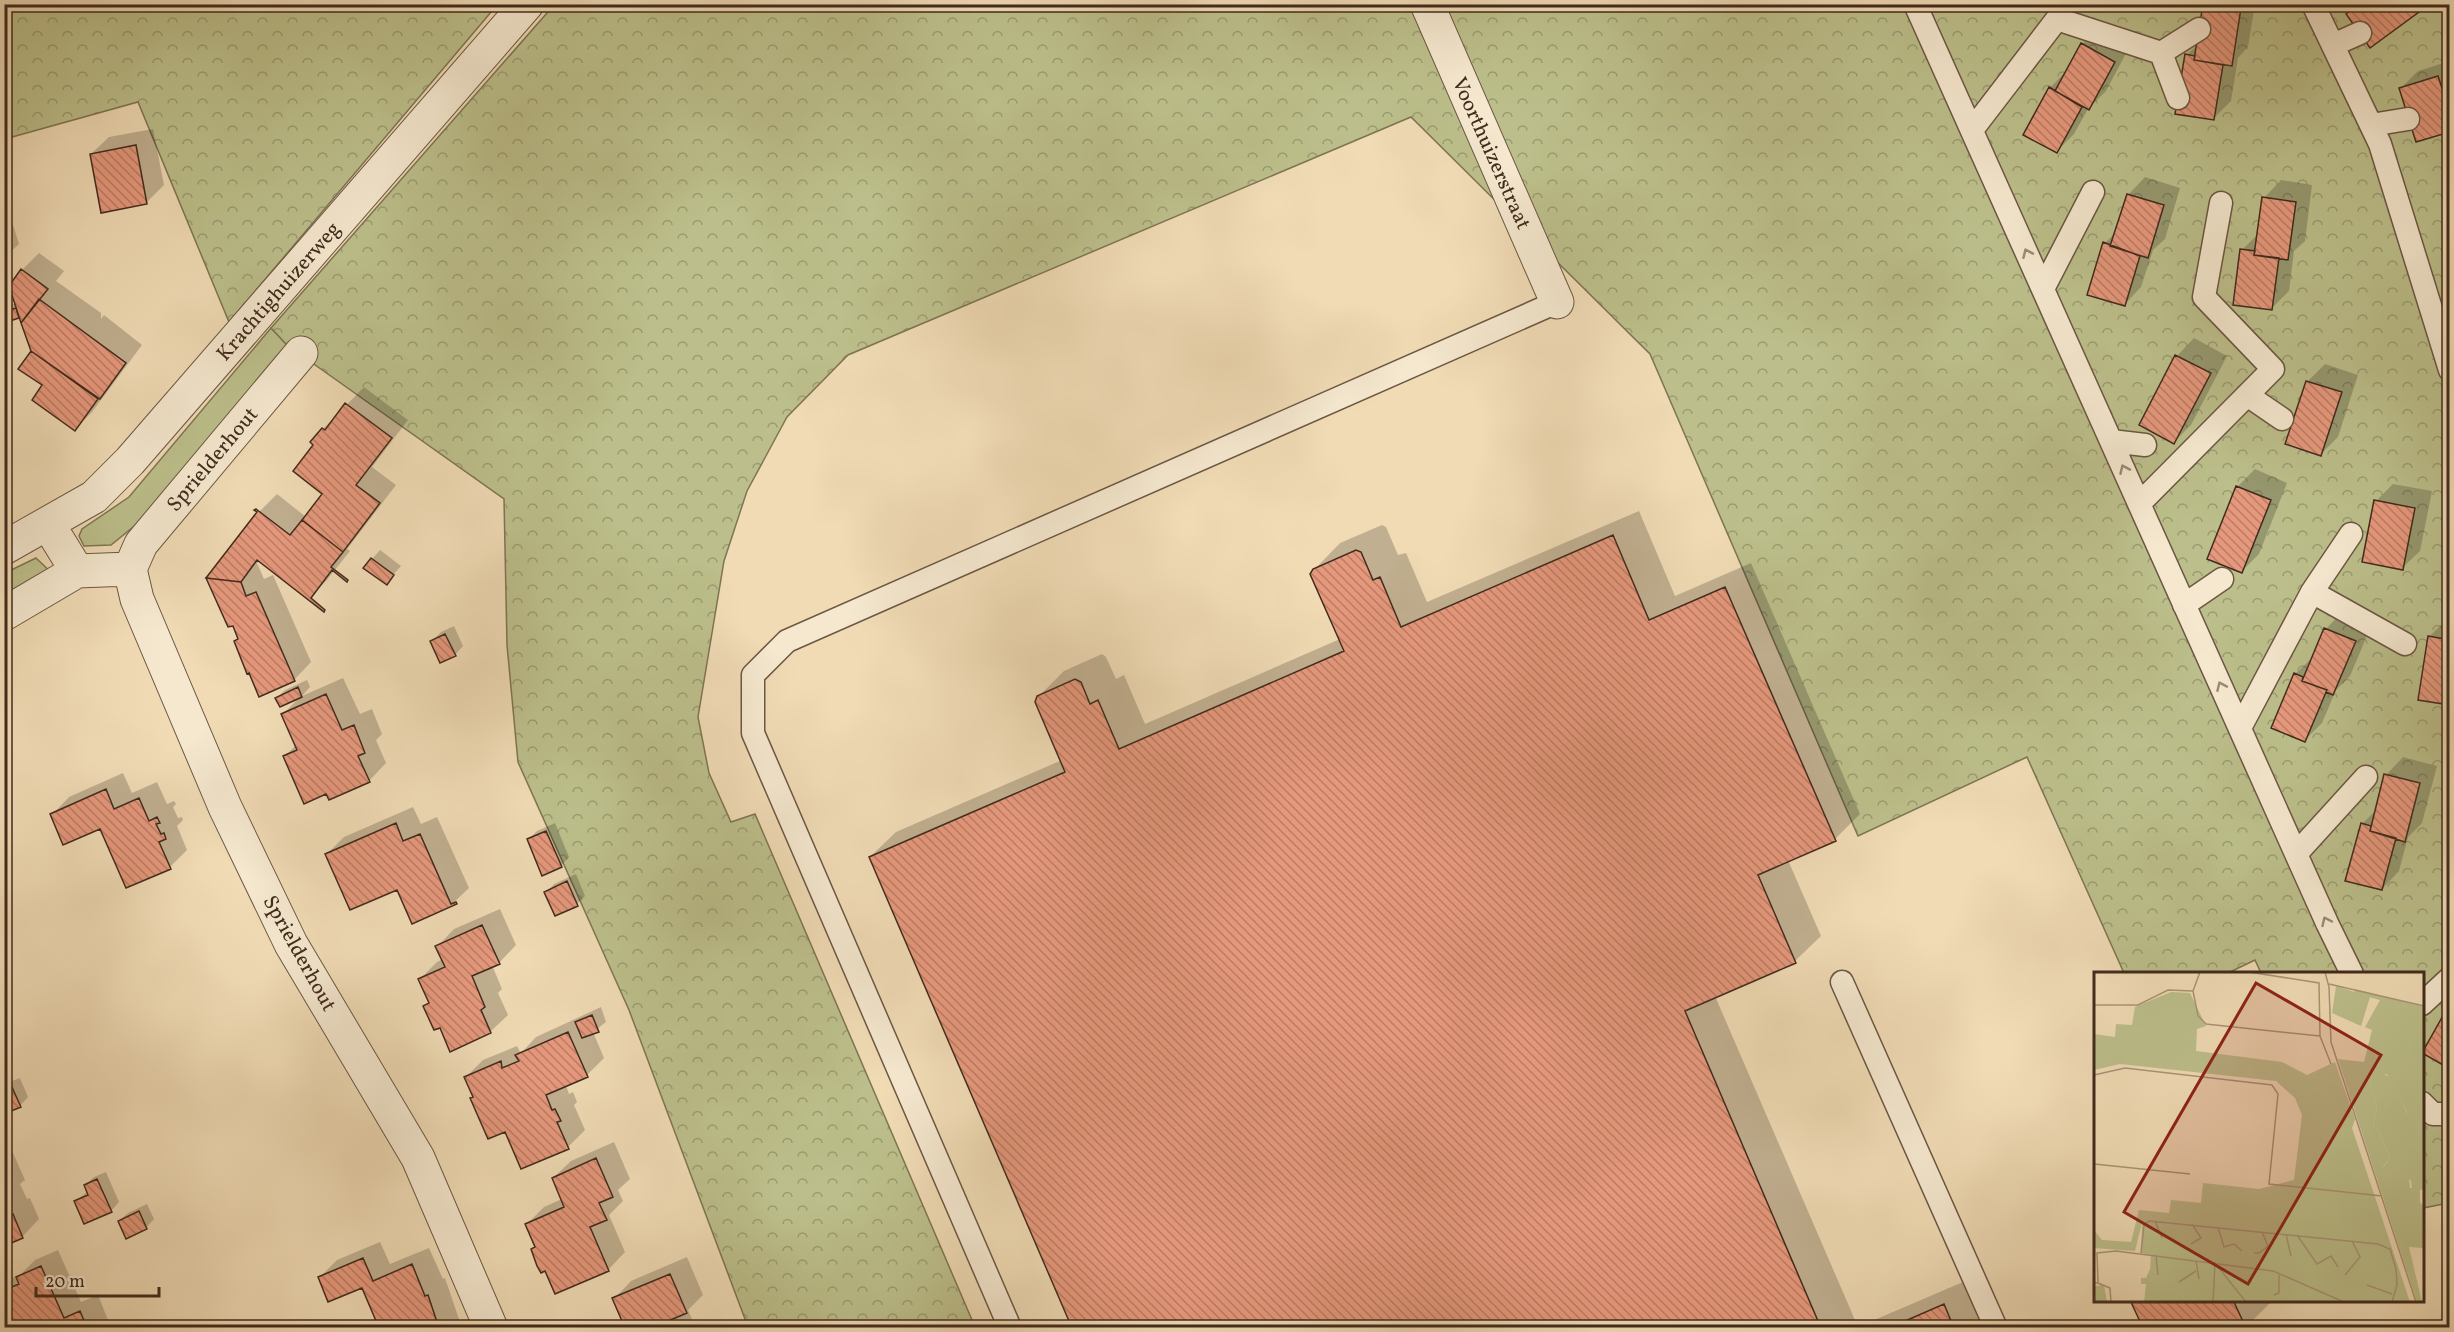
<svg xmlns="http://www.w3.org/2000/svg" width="2454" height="1332" font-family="Vollkorn,serif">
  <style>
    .green { fill: #bcbf8b; stroke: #7e7554; stroke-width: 1.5 }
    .forest { fill: url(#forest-crowns); stroke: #7e7554; stroke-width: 1.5 }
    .shadow { fill: #0003 }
    .building { fill: url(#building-back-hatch); stroke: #402b1d; stroke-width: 1.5 }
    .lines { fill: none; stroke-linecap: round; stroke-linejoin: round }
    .service-casing { stroke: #6c5743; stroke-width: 25 }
    .minor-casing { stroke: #6c5743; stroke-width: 35 }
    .service { stroke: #f5e8cf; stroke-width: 22 }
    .minor { stroke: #f5e8cf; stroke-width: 33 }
    .oneway { stroke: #9a8a76 }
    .labels { text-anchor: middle; stroke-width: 4.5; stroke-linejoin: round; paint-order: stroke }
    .street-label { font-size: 21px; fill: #402b1d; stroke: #f5e8cf }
    .inset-road { fill: none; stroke: #aa9578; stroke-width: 1.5 }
    .view { fill: #8f2418; fill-opacity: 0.15; stroke: #8f2418; stroke-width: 3 }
    .inset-edge { fill: none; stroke: #402b1d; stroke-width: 3 }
  </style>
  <defs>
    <pattern id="forest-crowns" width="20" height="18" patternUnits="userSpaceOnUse" patternTransform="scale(1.5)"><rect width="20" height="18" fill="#bcbf8b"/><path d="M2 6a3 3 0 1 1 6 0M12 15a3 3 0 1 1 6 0" fill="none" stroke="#9a9b71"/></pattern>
    <pattern id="building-back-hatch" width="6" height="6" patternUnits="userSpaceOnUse" patternTransform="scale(1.5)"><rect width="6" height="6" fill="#e6987c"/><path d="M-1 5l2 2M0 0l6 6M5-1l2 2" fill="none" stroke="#bc7c65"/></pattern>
  </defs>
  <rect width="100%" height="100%" fill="#f0dbb5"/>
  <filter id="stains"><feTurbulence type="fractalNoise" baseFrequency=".00333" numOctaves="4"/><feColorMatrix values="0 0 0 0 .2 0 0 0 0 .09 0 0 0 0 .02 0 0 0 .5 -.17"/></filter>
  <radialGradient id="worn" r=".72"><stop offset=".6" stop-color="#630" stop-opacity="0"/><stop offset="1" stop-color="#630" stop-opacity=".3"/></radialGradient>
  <path class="green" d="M271 328 287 345 138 523 111 545 84 546 79 536 82 529 129 497Z
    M36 558 54 575 5 600V573Z"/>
  <path class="forest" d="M5 5H497L229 322 138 102 5 139Z
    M554 5H2449L2450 1114H2434L2449 1127V1203L2423 1208 2422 974 2261 973 2255 960 2228 973H2124L2027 757 1858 836 1650 354 1411 117 848 355 787 417 747 491 724 561 698 717 709 773 731 822 755 814 975 1327H748L629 1010 518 762 507 645 504 499 287 345 271 328Z"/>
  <path class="shadow" d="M2204 4H2255L2248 47 2238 58 2231 101 2214 118 2187 55 2198 44Z
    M2099 27 2131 44 2106 91 2088 109 2074 134 2057 151 2025 134 2050 88 2068 69 2082 44Z
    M2450 61V130L2401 88 2418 71Z
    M153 129 164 185 146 203 91 154 109 137Z
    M2145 177 2180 188 2165 239 2153 250 2141 287 2124 305 2105 243 2116 232 2128 195Z
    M2281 180 2312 185 2305 241 2294 251 2289 291 2272 308 2242 250 2259 233 2264 198Z
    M4 196 19 244 4 258Z
    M39 253 64 271 56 281 101 313V319L104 315 142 345 92 412 75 429 44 385 21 368 34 350 20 315 4 321V307L16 303 22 270Z
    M2194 338 2227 356 2191 425 2174 442 2141 424 2177 356Z
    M2325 364 2358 375 2338 437 2321 454 2307 382Z
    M364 387 408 420 372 467 396 485 347 549 350 551 326 581 309 598 260 560 257 563 264 579 273 575 311 662 294 680 236 641 239 638 208 578 259 512 277 494 306 517 324 494 315 445 323 429Z
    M2255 469 2287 483 2259 554 2241 572 2237 487Z
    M2393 484 2432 491 2420 551 2402 568 2376 501Z
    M1639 511 1675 596 1751 563 1860 814 1835 839 1788 860 1821 936 1795 961 1715 996 1858 1327 1970 1279 1991 1328H1073L870 857 896 832 1062 760 1038 697 1064 671 1102 654 1106 657 1116 679 1124 675 1145 724 1340 639 1314 570 1340 543 1382 525 1386 527 1398 555 1406 553 1427 602Z
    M380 550 401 566 386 583 372 559Z
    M2343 611 2372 624 2350 676 2336 690 2322 723 2305 740 2295 674 2313 657 2326 629Z
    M2446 620H2450V703L2429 637Z
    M454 626 463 646 455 655 432 641 441 632Z
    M343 678 360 714 372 709 382 734 376 740 386 763 369 781 327 792 285 756 296 745 283 714 301 696 277 698 285 690 307 680 310 687 302 696Z
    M2403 757 2437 766 2422 823 2408 837 2399 871 2382 889 2362 824 2377 809 2386 775Z
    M123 773 132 793 157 782 167 804 174 801 176 804 173 807 178 818 182 817 183 820 177 826 187 850 170 867 101 827 52 815 69 797Z
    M413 807 421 824 437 817 469 888 451 905 398 888 327 854 344 837Z
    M555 823 569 857 561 866 529 839 537 831Z
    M576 874 585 896 577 904 546 893 554 884Z
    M500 909 516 945 499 963 492 965 502 989 498 993 508 1015 490 1032 441 1026 425 1006 430 1001 420 979 437 962 443 959 437 947 454 929Z
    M601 1007 606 1022 593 1032 604 1058 587 1075 566 1085 569 1094 573 1092 577 1102 574 1105 585 1130 568 1147 505 1130 474 1097 466 1077 483 1060 517 1046 520 1052 523 1051 536 1037Z
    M20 1078 28 1097 20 1106 4 1112V1084Z
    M5 1135 25 1180 20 1184 27 1199 30 1198 39 1219 22 1237 4 1244Z
    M614 1142 630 1179 618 1190 623 1201 609 1215 625 1252 608 1270 536 1246 527 1224 544 1207 562 1199 553 1178 571 1161Z
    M106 1172 119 1202 111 1211 76 1201 88 1191 85 1185 94 1177Z
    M147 1204 154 1219 146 1228 119 1221 128 1213Z
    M380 1242 390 1264 429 1248 443 1279 445 1278 462 1328H380L363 1286 320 1277 337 1260Z
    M58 1250 81 1302 98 1295 110 1325 120 1320 123 1328H4V1281L20 1275 35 1260Z
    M687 1257 703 1295 688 1310 692 1319 683 1328H606L623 1320 614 1299 631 1281Z
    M2131 1300H2271V1302L2245 1328Z"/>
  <path class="building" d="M2203 4 2241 8 2232 66 2194 60Z
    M2359 4H2419L2423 9 2370 48 2346 14Z
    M2081 43 2115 62 2089 110 2055 91Z
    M2185 54 2195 56 2194 60 2223 65 2214 120 2175 114Z
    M2438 76 2450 113V132L2416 142 2399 88Z
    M2049 87 2082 107 2057 153 2023 135Z
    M136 145 147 204 101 213 90 154Z
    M2127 194 2164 205 2148 258 2110 246Z
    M2262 197 2296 202 2288 260 2254 255Z
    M2103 242 2140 256 2125 306 2087 295Z
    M2240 249 2255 251 2254 255 2279 258 2272 310 2233 305Z
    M21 269 48 289 21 323 9 286Z
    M39 299 126 363 100 399 31 351 21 323Z
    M16 308 19 318 4 323V312Z
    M31 351 98 399 75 431 32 400 42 385 18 369Z
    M2175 355 2211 373 2174 444 2139 425Z
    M2306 381 2342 392 2321 456 2285 444Z
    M345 403 392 438 356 485 380 503 343 552 302 520 322 494 293 471 313 445 310 442 322 428 325 430Z
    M2236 486 2271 500 2242 573 2207 559Z
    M2374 500 2415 508 2403 570 2362 562Z
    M256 509 290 535 302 520 343 552 331 567 348 580 347 582 332 570 311 598 325 610 324 612 257 560 241 582 206 578 257 512 254 510Z
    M1613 535 1649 620 1725 587 1836 841 1758 875 1796 963 1685 1011 1821 1328H1072L869 857 1065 772 1035 702 1037 696 1075 679 1081 682 1090 704 1098 700 1119 749 1344 651 1310 574 1313 569 1356 550 1361 552 1373 580 1380 577 1401 627Z
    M371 558 394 575 387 585 363 568Z
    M206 578 241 582 246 596 256 592 295 681 259 697 249 673 247 674 234 641 238 639 233 626 228 627Z
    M2324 628 2356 641 2333 695 2326 692 2327 690 2302 681Z
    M445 634 456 656 440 663 430 641Z
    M2428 636 2450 640V705L2418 700Z
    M2294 673 2303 677 2302 681 2327 690 2305 742 2271 728Z
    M298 687 302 697 280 707 275 698Z
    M326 694 342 730 354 725 365 753 358 756 370 782 329 800 326 794 304 804 283 756 297 750 281 714Z
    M2384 774 2420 783 2405 842 2370 831Z
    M106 789 114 809 139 798 149 821 157 817 160 823 156 824 161 834 164 833 166 839 159 842 171 869 126 888 100 829 63 845 50 814Z
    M396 823 403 841 420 834 451 904 456 902 457 904 412 924 397 890 350 910 325 854Z
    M2361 823 2371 826 2370 831 2396 838 2382 890 2345 881Z
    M546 831 562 867 542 876 527 839Z
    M567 881 578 906 555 916 544 892Z
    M482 925 500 964 472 976 485 1007 481 1010 491 1033 450 1052 440 1028 434 1030 423 1006 429 1003 418 979 445 967 435 946Z
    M2449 1005H2450V1069L2422 1053Z
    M592 1015 599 1032 582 1038 575 1022Z
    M568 1032 588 1077 546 1095 552 1110 555 1109 561 1121 557 1122 569 1149 521 1169 505 1132 488 1139 470 1098 473 1097 464 1077 501 1061 502 1068 519 1061 515 1055Z
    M11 1085 21 1107 4 1114V1088Z
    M596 1158 613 1197 599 1203 607 1220 590 1227 609 1271 555 1294 545 1271 541 1273 537 1266 531 1249 535 1247 525 1224 564 1207 552 1178Z
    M97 1179 112 1212 84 1224 74 1201 88 1195 84 1185Z
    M4 1204 9 1216 13 1214 23 1238 4 1246Z
    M139 1211 147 1229 126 1239 118 1221Z
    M363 1258 373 1281 412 1264 425 1296 428 1295 439 1328H379L362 1288 328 1302 318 1277Z
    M41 1266 64 1318 80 1311 87 1328H4V1290L19 1284 16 1277Z
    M670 1274 687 1313 668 1321 671 1328H625L612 1298Z
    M2130 1300H2233L2246 1328H2143Z
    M1944 1304 1954 1328H1889Z
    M2450 1315V1328H2445L2442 1319Z"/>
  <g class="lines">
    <g class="service-casing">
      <path id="service" d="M1915 4 2327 923 2352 974
        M2313 4 2380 144 2450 370
        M2333 45 2360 33
        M2161 53 2199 29
        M2371 125 2408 119
        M1972 130 2057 19 2161 53 2178 98
        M2043 289 2093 192
        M2247 395 2282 419
        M2111 441 2145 445
        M2139 504 2273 369 2204 297 2221 203
        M2312 592 2351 534
        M2184 605 2222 579
        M2240 728 2312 592 2405 644
        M2296 854 2366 777
        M1842 982 1996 1328
        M2422 1004 2450 978
        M2422 1103 2433 1114H2450
        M1010 1328 753 733V675L787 641 1557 302"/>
    </g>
    <g class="minor-casing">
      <path id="minor" d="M1427 4 1557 302
        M301 353 141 544 130 569 137 599 225 807 291 944 418 1158 491 1328
        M48 524 77 571
        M4 548 94 497 130 461 527 4
        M4 614 77 571 130 569"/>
    </g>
    <use href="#service" class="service"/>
    <use href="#minor" class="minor"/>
  </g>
  <defs><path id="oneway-chevron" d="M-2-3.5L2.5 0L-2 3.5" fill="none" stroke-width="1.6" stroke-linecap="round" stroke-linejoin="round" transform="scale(1.5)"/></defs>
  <g class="oneway">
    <use href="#oneway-chevron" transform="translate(2027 253) rotate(-114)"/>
    <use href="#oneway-chevron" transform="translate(2124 469) rotate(-114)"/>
    <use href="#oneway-chevron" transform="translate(2221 686) rotate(-114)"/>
    <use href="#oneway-chevron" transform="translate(2326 921) rotate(-115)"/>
  </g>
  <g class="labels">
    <g class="street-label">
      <text transform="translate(1492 153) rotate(66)" y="7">Voorthuizerstraat</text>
      <text transform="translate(278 291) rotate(-49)" y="7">Krachtighuizerweg</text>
      <text transform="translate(212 459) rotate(-50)" y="7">Sprielderhout</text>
      <text transform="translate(300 953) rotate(61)" y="7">Sprielderhout</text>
    </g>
  </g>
  <g transform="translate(2094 972)">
    <rect width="330" height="330" fill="#f0dbb5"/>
    <path d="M242 14 276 25 267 54 238 41ZM286 100 296 105 313 141H330V217L326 218V230L330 235H320L317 208 289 196 296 186 284 157 279 155 283 135 274 105Z" fill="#bcbf8b"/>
    <path d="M261 17 330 35V141L314 142 293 102 274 105 283 135 279 155 284 157 296 186 289 195 315 204 316 216H321L320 235H330V276L315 275 328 330H323L244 87 270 90 278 58 271 55 286 28 268 23 259 28ZM77 20 96 21 112 54 103 57 102 79 188 90 213 103 241 90 261 147 258 156 316 330H50L52 312H47V306H52L56 297 57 283 47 281 48 251 41 279 0 276V258L8 268 37 270 45 238 75 241 77 228 107 231 109 211 165 217 200 208 208 143 201 126 182 109 26 92 0 98V62L21 65 22 52 38 53 41 35ZM10 313 13 330H0V314Z" fill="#bcbf8b"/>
    <path class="inset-road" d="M106 0 99 19 104 44 112 52 226 64M155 0 225 11 226 64M231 0 235 15 237 70 322 330M235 12 330 34M0 33H44L74 18 99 19M226 64 237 92M0 103 31 96 178 113 184 122 175 212 288 224M0 192 96 202M61 249 68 266M124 255 130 275 140 272 148 279M192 262 197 284M203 263 223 292 237 284 244 295M97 272 107 266 98 252M47 281 50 253 55 249 284 272 296 277 302 297 303 313 298 330M160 281H165L174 274 168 260M62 283 64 303M102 289 105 307M251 303 266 285 258 269M85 310 102 299M0 311H4L3 281 22 279 179 299 250 330M4 311 16 316 17 330M273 313 298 322M180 323 185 321V301M119 330 121 291 152 330"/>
    <path class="view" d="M162 11 287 83 154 312 30 240Z"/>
    <rect width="330" height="330" class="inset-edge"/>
  </g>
  <rect width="2454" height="1332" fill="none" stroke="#f0dbb5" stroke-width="24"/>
  <rect x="6" y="6" width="2442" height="1320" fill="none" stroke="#402b1d" stroke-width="3"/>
  <rect x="12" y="12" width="2430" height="1308" fill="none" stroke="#402b1d" stroke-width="1.5"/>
  <path d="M36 1287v9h123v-9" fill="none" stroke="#402b1d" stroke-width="3"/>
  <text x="45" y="1287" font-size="18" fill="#402b1d" stroke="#f5e8cf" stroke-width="4.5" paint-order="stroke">20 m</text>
  <rect width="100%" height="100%" filter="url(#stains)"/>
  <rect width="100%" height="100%" fill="url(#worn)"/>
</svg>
